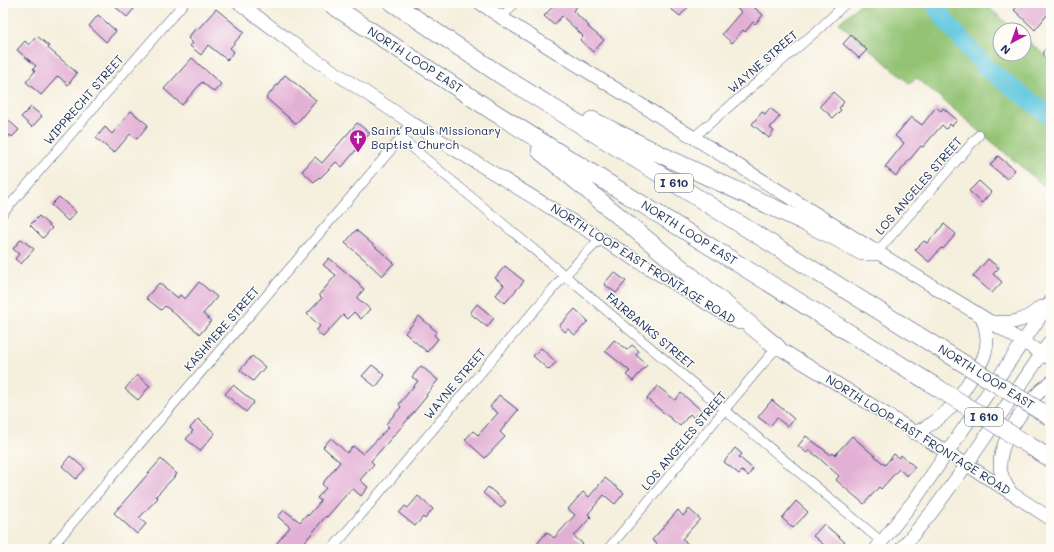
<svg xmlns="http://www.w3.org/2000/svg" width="1054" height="552" font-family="Mali,sans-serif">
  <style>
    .green { fill: #93c373; stroke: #577968 }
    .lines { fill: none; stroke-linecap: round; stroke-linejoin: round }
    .river { stroke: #61c7df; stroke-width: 18 }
    .building { fill: #e3b0d5 }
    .minor-casing { stroke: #3c4c71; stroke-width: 10 }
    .secondary-casing { stroke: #3c4c71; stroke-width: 14 }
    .motorway-casing { stroke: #3c4c71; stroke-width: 18 }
    .minor { stroke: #fff; stroke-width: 9 }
    .secondary { stroke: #fff; stroke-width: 13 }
    .motorway { stroke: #fff; stroke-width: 17 }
    .motorway-bridge-casing { stroke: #3c4c71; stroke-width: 18; stroke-linecap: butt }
    .motorway-bridge { stroke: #fff; stroke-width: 17 }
    .labels { text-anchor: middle; stroke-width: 3; stroke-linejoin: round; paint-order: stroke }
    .shield { fill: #fdfcf7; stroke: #5f6c8c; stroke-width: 1 }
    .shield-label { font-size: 11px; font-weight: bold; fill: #1b2f5e }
    .street-label { font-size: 12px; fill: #1b2f5e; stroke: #fdfcf7 }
    .poi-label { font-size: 12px; fill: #1b2f5e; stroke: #fdfcf7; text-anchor: start }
  </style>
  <rect width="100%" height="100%" fill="#fdfcf7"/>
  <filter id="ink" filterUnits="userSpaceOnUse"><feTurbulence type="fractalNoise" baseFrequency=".025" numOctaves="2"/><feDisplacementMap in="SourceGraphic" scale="8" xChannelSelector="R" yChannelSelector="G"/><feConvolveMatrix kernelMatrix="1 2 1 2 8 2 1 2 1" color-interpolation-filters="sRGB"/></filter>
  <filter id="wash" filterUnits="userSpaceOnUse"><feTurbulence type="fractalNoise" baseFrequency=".012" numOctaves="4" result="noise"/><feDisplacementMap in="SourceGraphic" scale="16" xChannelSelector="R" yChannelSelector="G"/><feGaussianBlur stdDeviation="0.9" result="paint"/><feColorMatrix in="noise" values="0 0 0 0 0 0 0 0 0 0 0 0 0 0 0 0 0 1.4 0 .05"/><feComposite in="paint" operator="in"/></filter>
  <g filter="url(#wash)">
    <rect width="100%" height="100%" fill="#f5efdd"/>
    <path class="green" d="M861 3H984L1015 30H1000V54H1024V38L1051 60V176L1043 185 917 78 909 83 839 23Z"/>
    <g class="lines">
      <path class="river" d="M934 3 945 20 985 67 1051 117"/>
    </g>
    <g id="blocks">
      <path class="building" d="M111 3H139L127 17Z
        M556 3H580L573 11 589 26 588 27 604 40 593 52 580 40 583 36 562 16 554 25 544 16Z
        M675 3H692L680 16 670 8Z
        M731 3H749L763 15 755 24 753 22 745 32 743 30 732 43 722 34 741 12Z
        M1021 3H1051V10L1035 30 1014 10Z
        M216 9 244 32 230 48 234 52 227 60 208 45 201 55 190 46 193 43 188 38 196 28 198 29Z
        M98 15 116 31 106 42 89 26Z
        M851 35 867 50 859 58 843 44Z
        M37 36 49 46 48 48 77 73 68 85 58 76 41 95 26 82 35 71 33 69 36 66 17 50 25 41 29 45Z
        M192 58 221 84 214 92 202 82 182 105 164 89Z
        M285 75 316 100 296 124 266 98Z
        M833 92 844 102 839 108 841 110 833 118 820 106Z
        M31 107 42 116 32 127 21 117Z
        M936 107 941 111 943 108 957 120 952 126 950 124 946 129 942 125 923 147 921 146 896 176 885 167 904 143 895 136 911 117 922 125Z
        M770 108 780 116 770 128 774 131 769 138 752 124 762 112 765 114Z
        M131 111 148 125 137 139 130 134 114 153 96 138 105 127 112 134Z
        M3 115 19 130 12 137 10 135 3 143Z
        M357 123 370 133 342 167 336 162 320 178 319 177 314 182 302 171 315 157 322 163Z
        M998 156 1015 170 1007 179 990 165Z
        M979 181 991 192 982 203 969 191Z
        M59 197 76 212 68 221 51 205Z
        M39 216 52 228 43 238 30 225Z
        M944 224 956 234 943 249 941 248 929 262 915 250 924 241 927 243Z
        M356 230 394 263 382 276 363 258 345 243Z
        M21 239 34 249 21 264 15 259 19 254 13 249Z
        M329 258 360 284 359 285 364 289 357 298 370 309 361 319 354 312 347 319 343 315 323 337 316 331 320 326 307 314 322 298 319 295 336 275 323 265Z
        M988 259 999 268 993 274 1002 282 992 293 973 276Z
        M505 266 524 281 505 303 496 295 504 285 495 278Z
        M614 272 626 281 616 293 604 284Z
        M199 282 217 297 203 314 211 321 200 334 165 306 161 310 146 298 159 283 178 298 180 295 185 299Z
        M477 304 494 318 487 327 470 313Z
        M575 309 588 321 575 335 568 329 565 332 559 326Z
        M419 316 437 332 434 335 438 339 427 352 405 333Z
        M614 340 627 350 632 345 639 351 636 355 647 365 633 381 626 375 630 371 605 351Z
        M541 348 556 362 549 370 533 356Z
        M252 356 265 367 253 381 240 370Z
        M372 365 385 375 376 387 362 376Z
        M421 366 438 380 426 395 427 396 404 424 371 461 374 464 360 480 368 487 361 496 352 488 327 517 326 516 299 549H272L290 527 278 517 284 510 300 522 307 514 308 516 321 501 317 498 326 488 322 484 340 462 323 447 331 438 347 453 353 446 363 454 389 427 386 424 401 407 399 404 418 381 412 377Z
        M137 375 150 386 138 400 125 389Z
        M233 385 254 402 246 412 225 394Z
        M657 386 675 400 681 393 701 410 694 418 690 414 680 426 647 399Z
        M499 395 518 410 500 432 505 437 485 458 465 440 473 431 478 435 498 413 490 407Z
        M772 400 794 419 788 427 777 418 770 426 758 417Z
        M198 419 215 433 200 451 186 439 193 431 190 428Z
        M806 436 831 455 833 453 835 455 852 436 885 465 894 454 899 458 901 455 915 467 907 476 899 469 881 489 879 487 864 504 836 480 839 476 818 457 809 450 807 453 798 446Z
        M735 448 742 454 739 457 753 469 748 476 742 471 739 474 724 462Z
        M70 456 85 469 76 479 62 466Z
        M161 459 177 474 156 496 158 498 139 518 146 524 137 534 114 513Z
        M605 478 624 493 615 504 604 495 588 514 591 517 574 536 583 544 579 549H535L539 545 537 544 547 532 554 538 575 515 568 509 583 492 589 497Z
        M488 487 506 502 501 508 483 493Z
        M418 496 433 509 425 519 423 517 415 526 399 513 405 506 408 508Z
        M796 501 808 512 793 528 782 518Z
        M689 509 700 519 682 539 694 549H663L652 540 678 510 683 516Z
        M824 524 847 544 843 549H829L813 536Z"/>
    </g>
  </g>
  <g filter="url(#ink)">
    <use href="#blocks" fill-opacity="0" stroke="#3c4c71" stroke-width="1"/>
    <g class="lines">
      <g class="minor-casing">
        <path id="minor" d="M502 18 514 3
          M1048 53 1051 49
          M694 137 820 28 846 3
          M401 138 882 542
          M3 213 184 3
          M877 252 979 135
          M50 549 401 138 410 122
          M332 549 500 350 565 275 601 238
          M608 549 777 347"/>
      </g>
      <g class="secondary-casing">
        <path id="secondary" d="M239 3 307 54 410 122 739 323
          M480 3 502 18 877 252 1051 359
          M993 322C1015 324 1025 321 1041 307
          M769 342C864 400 958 458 1051 519
          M914 433C943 421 956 403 972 377 977 370 983 361 985 353 989 340 986 329 982 317
          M1010 491C1005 483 1000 475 1000 465 1000 437 1030 397 1051 382
          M876 549 916 498 1051 301
          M901 549 932 512 967 464 1051 340"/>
      </g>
      <g class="motorway-casing">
        <path id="motorway" d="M329 3 489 109 938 388
          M393 3 499 74 958 360
          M592 120 674 161 800 220 835 237 862 252H877
          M540 151 777 347
          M1030 446 1051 459"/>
      </g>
      <use href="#minor" class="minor"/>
      <use href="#secondary" class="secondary"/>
      <use href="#motorway" class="motorway"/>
      <g class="motorway-bridge-casing">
        <path id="motorway-bridge" d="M958 360 1050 417
          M938 388 1030 446"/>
      </g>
      <use href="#motorway-bridge" class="motorway-bridge"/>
    </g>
  </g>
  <defs>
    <g id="church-pin" transform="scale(0.9)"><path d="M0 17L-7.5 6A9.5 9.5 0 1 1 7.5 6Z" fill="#b5179e" stroke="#fdfcf7"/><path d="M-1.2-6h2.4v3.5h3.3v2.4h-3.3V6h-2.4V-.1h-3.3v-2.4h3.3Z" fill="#fff"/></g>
  </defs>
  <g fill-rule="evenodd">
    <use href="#church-pin" x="358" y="138"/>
  </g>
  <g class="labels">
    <g class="shield">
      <rect x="655" y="174" width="38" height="18" rx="3"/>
      <rect x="965" y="408" width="38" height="18" rx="3"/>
    </g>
    <g class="shield-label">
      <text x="674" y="187">I 610</text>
      <text x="984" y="421">I 610</text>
    </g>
    <g class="street-label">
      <text transform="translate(415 60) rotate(33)" y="4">NORTH LOOP EAST</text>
      <text transform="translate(763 62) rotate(-41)" y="4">WAYNE STREET</text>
      <text transform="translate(84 100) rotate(-49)" y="4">WIPPRECHT STREET</text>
      <text transform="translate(919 186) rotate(-49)" y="4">LOS ANGELES STREET</text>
      <text transform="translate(689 233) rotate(32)" y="4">NORTH LOOP EAST</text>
      <text transform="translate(643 264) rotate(32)" y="4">NORTH LOOP EAST FRONTAGE ROAD</text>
      <text transform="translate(222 329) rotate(-49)" y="4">KASHMERE STREET</text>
      <text transform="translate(650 331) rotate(40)" y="4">FAIRBANKS STREET</text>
      <text transform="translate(986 377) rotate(32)" y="4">NORTH LOOP EAST</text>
      <text transform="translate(455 384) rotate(-50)" y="4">WAYNE STREET</text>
      <text transform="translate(918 435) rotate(32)" y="4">NORTH LOOP EAST FRONTAGE ROAD</text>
      <text transform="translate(684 441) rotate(-50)" y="4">LOS ANGELES STREET</text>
    </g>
    <g class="poi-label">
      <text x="371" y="135">Saint Pauls Missionary<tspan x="371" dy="14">Baptist Church</tspan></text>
    </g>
  </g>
  <rect width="1054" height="552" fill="none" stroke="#fdfcf7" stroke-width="16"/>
  <g transform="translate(1012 42) rotate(221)"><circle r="19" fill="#fdfcf7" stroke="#a3aaba"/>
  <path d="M0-3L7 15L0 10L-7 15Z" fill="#b5179e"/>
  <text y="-6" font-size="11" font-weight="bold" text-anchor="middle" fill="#1b2f5e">N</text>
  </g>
</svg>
